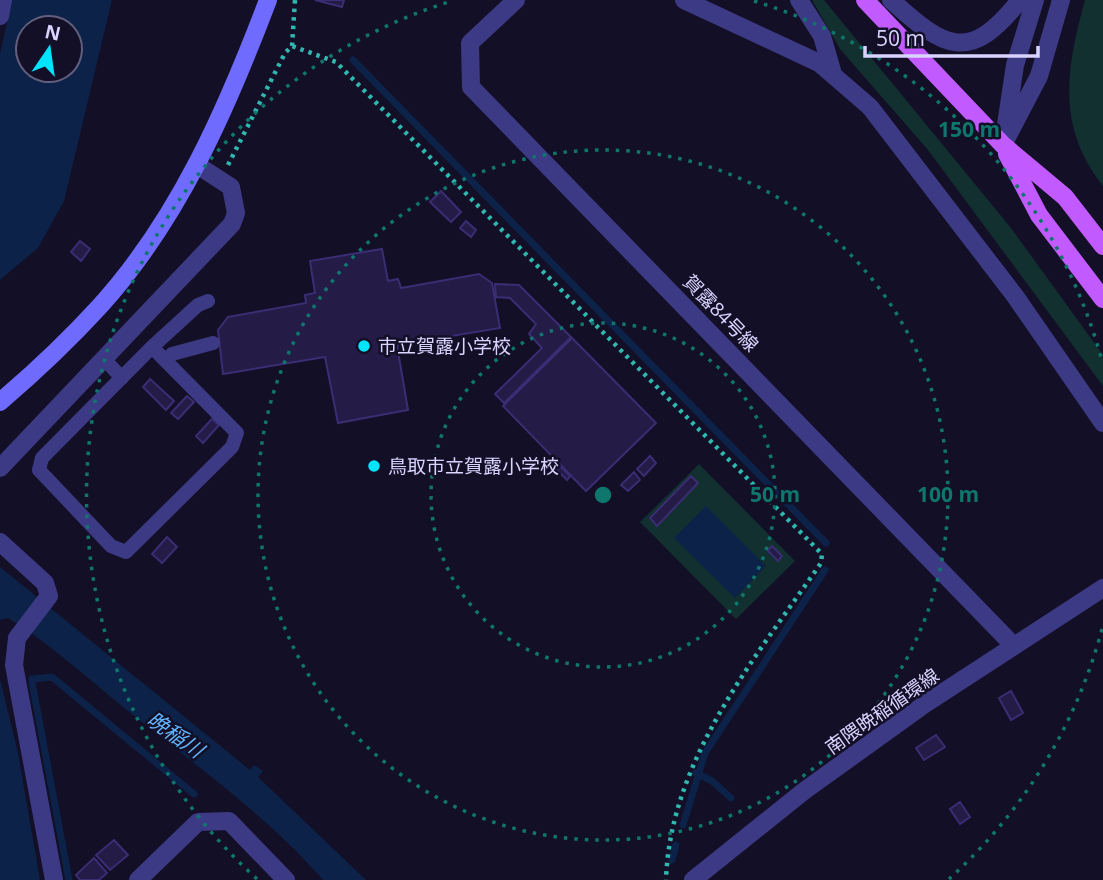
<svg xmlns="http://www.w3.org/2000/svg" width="1103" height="880" font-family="'Open Sans','Noto Sans JP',sans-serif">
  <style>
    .green { fill: #12302f }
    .water { fill: #0c2248; fill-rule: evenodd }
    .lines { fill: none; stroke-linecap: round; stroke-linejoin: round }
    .stream { stroke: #0c2248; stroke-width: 7 }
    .building { fill: #241b47; stroke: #3b2d73; stroke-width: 2 }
    .path { stroke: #2fb8b0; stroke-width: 4.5; stroke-dasharray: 3.5 5; stroke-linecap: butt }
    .service { stroke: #3d3a85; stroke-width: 14 }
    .minor { stroke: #3d3a85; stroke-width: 18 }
    .tertiary { stroke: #3d3a85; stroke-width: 18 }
    .secondary { stroke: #6f6bff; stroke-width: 18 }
    .primary { stroke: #c25bff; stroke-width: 18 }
    .ring { fill: none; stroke: #0f766e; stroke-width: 3.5; stroke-dasharray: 3.5 7 }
    .poi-dot { fill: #00e5ff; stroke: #130f26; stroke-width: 2.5 }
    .labels { text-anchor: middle; stroke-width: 5; stroke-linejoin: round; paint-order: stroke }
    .street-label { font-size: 19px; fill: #d9d4ff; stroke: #130f26 }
    .poi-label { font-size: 19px; fill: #d9d4ff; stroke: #130f26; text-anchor: start }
    .water-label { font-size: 21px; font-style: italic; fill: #62b6ff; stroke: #130f26 }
    .centre { fill: #0f766e; stroke: #130f26; stroke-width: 3.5 }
    .ring-label { font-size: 21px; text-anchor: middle; font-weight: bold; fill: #0f766e; stroke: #130f26; stroke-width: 5; stroke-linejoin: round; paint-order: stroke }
  </style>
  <rect width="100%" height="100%" fill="#130f26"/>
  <path class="green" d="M812 0H824L1011 228 1103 355V386L928 150 840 49Z
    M1085 0H1103V186C1056 126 1066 69 1085 0Z
    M699 464 795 561 736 619 640 522Z"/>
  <path class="water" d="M12 0H112L64 201 38 248 0 280V54ZM28 28H70V70H28Z
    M706 506 766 566 735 598 674 538Z
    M0 567 250 770 254 765 263 771 258 777 366 880H323C265 813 190 762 122 706 85 676 49 643 8 618L0 620Z
    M0 679 18 753 40 880H0Z"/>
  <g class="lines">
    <path class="stream" d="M353 60 826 543
      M32 679 52 677 194 794
      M32 682 69 880
      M696 773 712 781 731 798
      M683 825 705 753 825 570
      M672 860 676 845"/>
  </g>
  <path class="building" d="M315 0H344L342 7Z
    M441 191 461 212 451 222 430 202Z
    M466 221 476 230 471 237 460 228Z
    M80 241 90 249 81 261 71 252Z
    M382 249 388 281 398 279 401 288 479 274 492 283 500 328 397 345 408 410 338 423 325 357 223 374 218 330 228 317 306 303 305 295 315 293 310 261Z
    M495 284 519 285 571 337 504 403 495 394 542 348 529 334 536 324 510 298 496 297Z
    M572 338 656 423 586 491 503 406Z
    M150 379 174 401 166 410 143 387Z
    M187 396 194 402 178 419 171 413Z
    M212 419 219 425 203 443 196 436Z
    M650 456 656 463 644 476 637 469Z
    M553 459 570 476 567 480 549 462Z
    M634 472 640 480 628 491 621 485Z
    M691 476 698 483 657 526 650 518Z
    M167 537 177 547 162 563 152 554Z
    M772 546 782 556 778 561 768 551Z
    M1011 691 1023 713 1011 720 999 698Z
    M936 735 945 747 924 760 916 748Z
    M960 802 970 817 960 824 950 809Z
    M114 840 128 855 110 870 96 855Z
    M94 858 107 873 99 880H80L76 875Z"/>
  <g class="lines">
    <path class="path" d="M292 46 295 0
      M228 165 285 53 292 46 336 62 822 554 821 563C756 657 670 759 666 880"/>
    <path class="service" d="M152 347 237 433 232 447 126 552 111 546 39 470 42 458 152 347 198 305 208 301
      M105 360 122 378
      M166 361 172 354 213 343"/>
    <path class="minor" d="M516 0 470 43 471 87 1014 646
      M684 0 819 63 870 107 1015 296 1103 423
      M799 0 822 36 833 74
      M0 16 3 0
      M0 468 232 224 236 213 231 187 197 165
      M0 542 45 583 49 596 17 638 14 665 54 880
      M138 880 198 822 229 821 286 880"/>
    <path class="tertiary" d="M891 0C944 48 969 65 1020 0
      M1005 131 1015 65 1035 0
      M1003 145 1039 76 1061 0
      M693 880 804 791 925 704 1103 588"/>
    <path class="secondary" d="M0 402C35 372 69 340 100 306 179 219 227 108 268 0"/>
    <path class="primary" d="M865 0 1003 145 1065 197 1103 246
      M1007 154 1039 215 1103 299"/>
  </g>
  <g class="ring">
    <circle cx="603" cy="495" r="172"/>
    <circle cx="603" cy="495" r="345"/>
    <path d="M1102 629A517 517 0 0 1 949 879M257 879A517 517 0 0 1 452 1M754 1A517 517 0 0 1 1102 361"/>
  </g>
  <g class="poi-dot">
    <circle cx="364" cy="346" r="7"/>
    <circle cx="374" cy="466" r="7"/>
  </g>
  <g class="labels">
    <g class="street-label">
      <text transform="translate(721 313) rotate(46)" y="7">賀露84号線</text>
      <text transform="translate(882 711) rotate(-35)" y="7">南隈晩稲循環線</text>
    </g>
    <g class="poi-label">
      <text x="378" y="353">市立賀露小学校</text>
      <text x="388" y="473">鳥取市立賀露小学校</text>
    </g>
    <g class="water-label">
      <text transform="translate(175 735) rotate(35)" y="7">晩稲川</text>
    </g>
  </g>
  <circle cx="603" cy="495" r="10" class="centre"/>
  <g class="ring-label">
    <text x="969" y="137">150 m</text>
    <text x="775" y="502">50 m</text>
    <text x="948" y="502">100 m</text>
  </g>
  <g transform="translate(49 49) rotate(13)"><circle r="33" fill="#130f26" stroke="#625e7d" stroke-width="2"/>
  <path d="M0-5L12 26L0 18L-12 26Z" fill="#00e5ff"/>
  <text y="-10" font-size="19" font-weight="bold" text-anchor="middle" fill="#d9d4ff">N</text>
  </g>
  <path d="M865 46v10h173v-10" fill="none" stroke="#d9d4ff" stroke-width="3.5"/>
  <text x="876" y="46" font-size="21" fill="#d9d4ff" stroke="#130f26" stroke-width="5" paint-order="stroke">50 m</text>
</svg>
